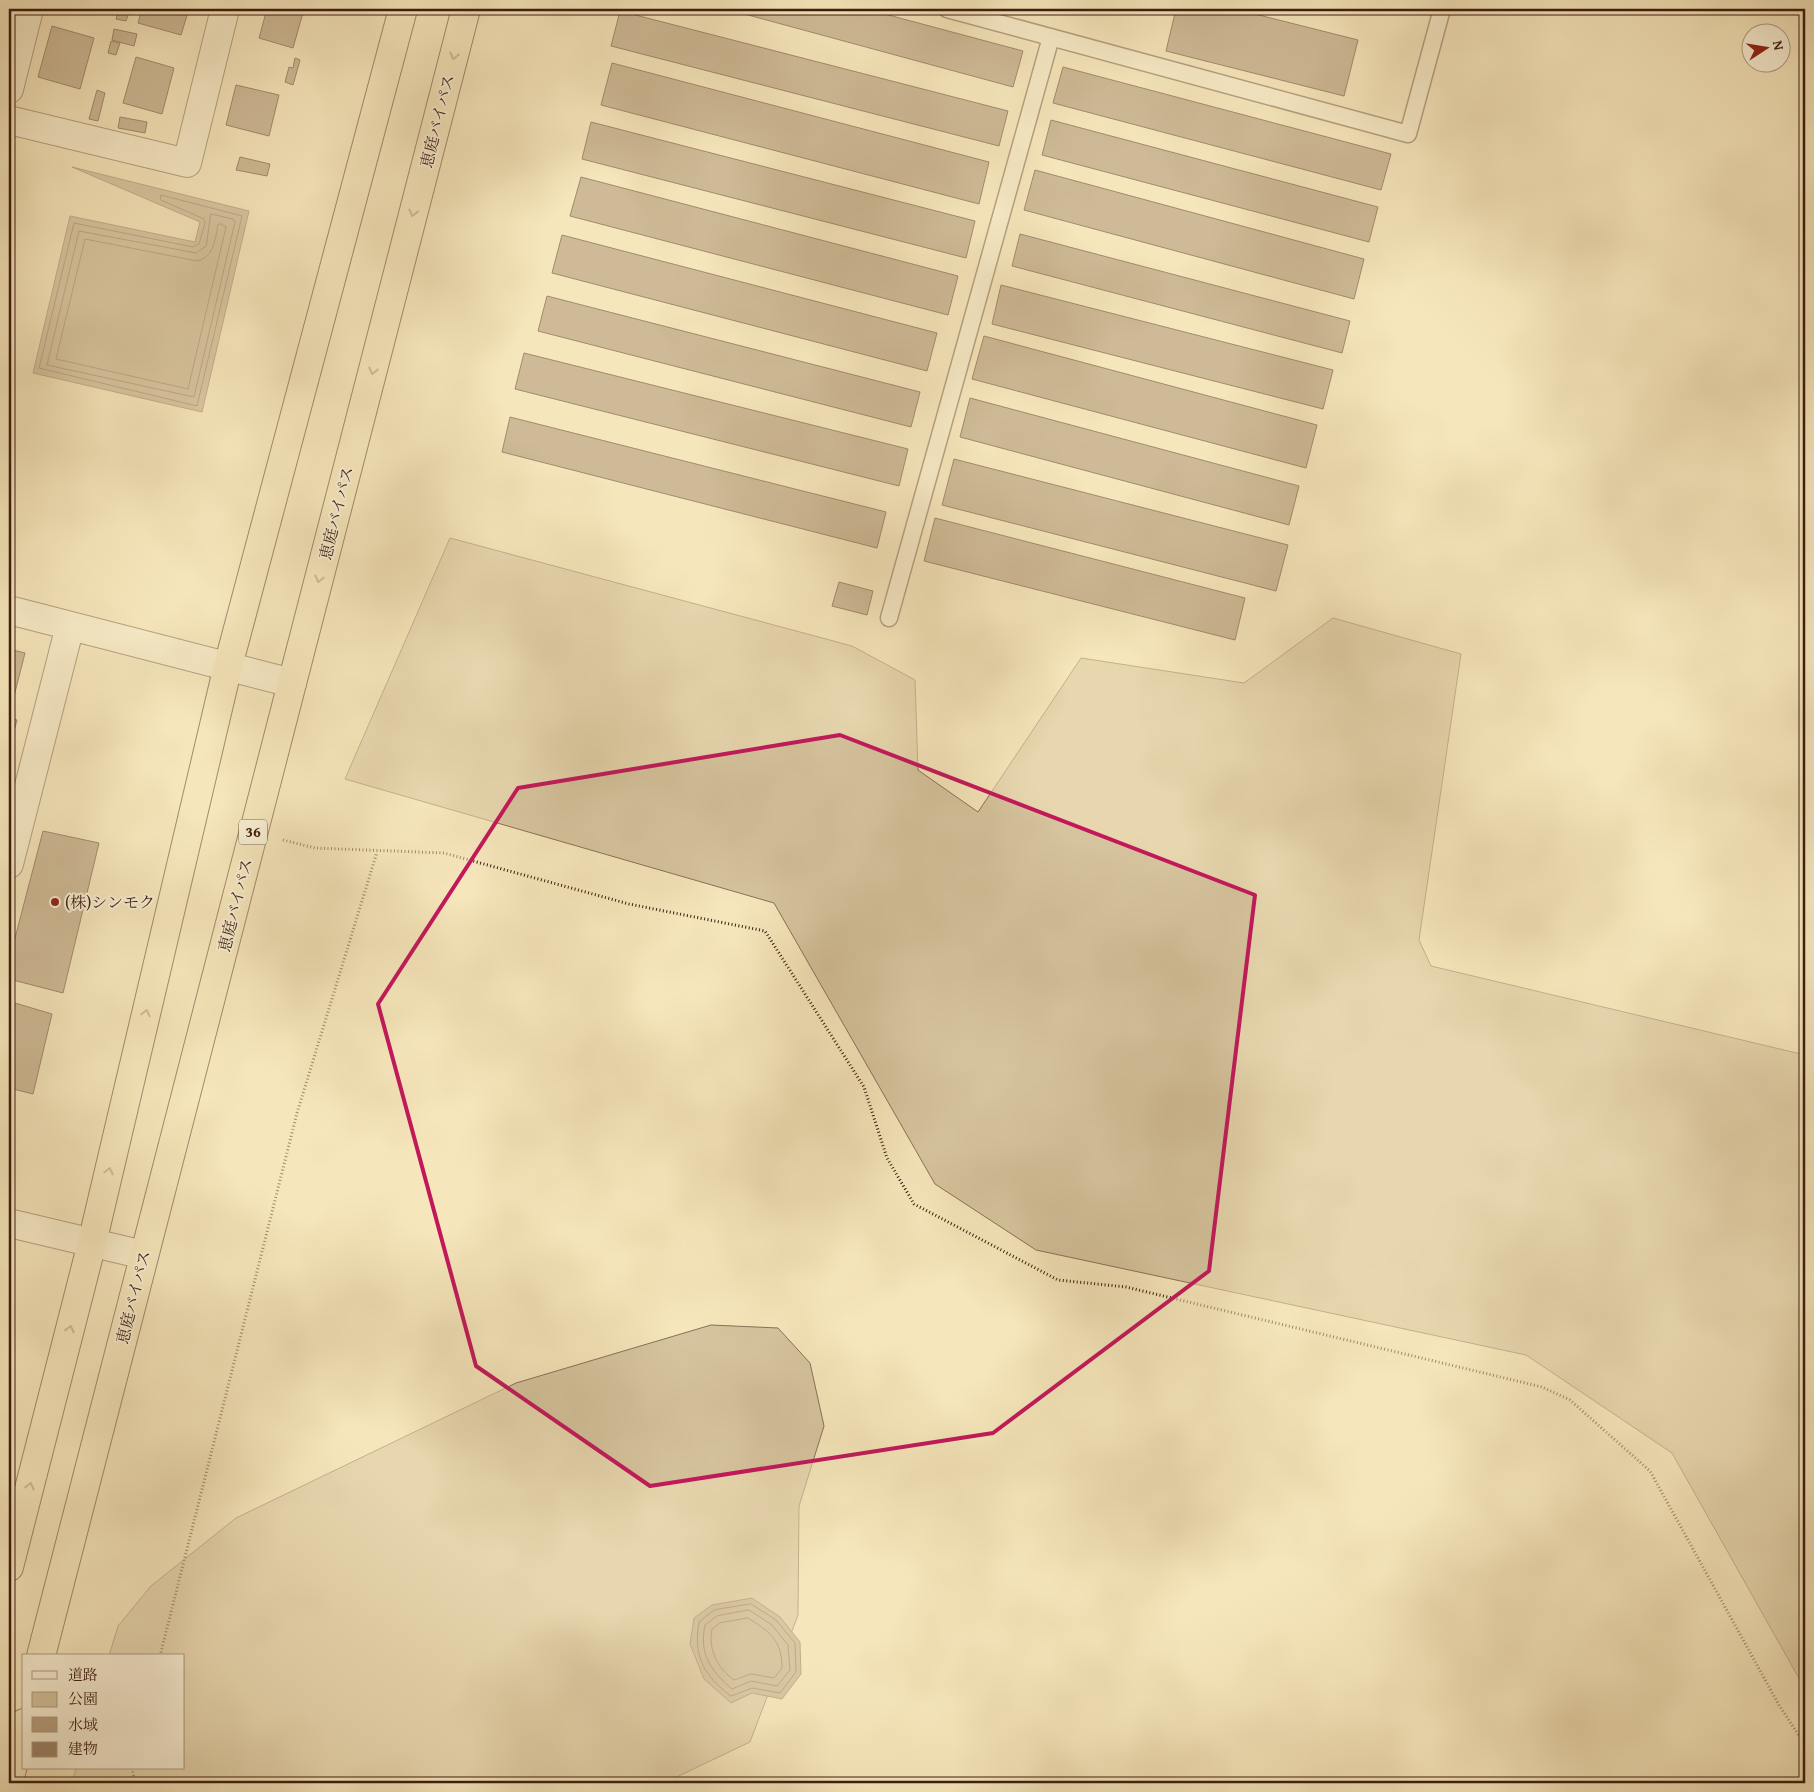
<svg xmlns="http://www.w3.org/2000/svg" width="1814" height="1792" font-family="'Gentium Book Plus','Noto Serif JP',serif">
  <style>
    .green { fill: #d6c49e; stroke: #897058 }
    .water { fill: #b7a281; stroke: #866d54 }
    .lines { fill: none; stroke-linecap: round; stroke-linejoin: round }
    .shore { stroke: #7a6049; stroke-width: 1 }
    .building { fill: #9d8669; stroke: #3c1d11 }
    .service-casing { stroke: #6a4f3c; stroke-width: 19 }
    .minor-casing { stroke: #6a4f3c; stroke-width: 30 }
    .trunk-casing { stroke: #3c1d11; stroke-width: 30 }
    .path { stroke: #3c1d11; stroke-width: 3; stroke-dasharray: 1 2.5; stroke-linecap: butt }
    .service { stroke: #f9efd3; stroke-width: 16 }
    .minor { stroke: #f9efd3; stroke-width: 28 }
    .trunk { stroke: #f6e6bb; stroke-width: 28 }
    .oneway { stroke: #a28c6e }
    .marked { fill: none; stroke: #c2185b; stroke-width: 4; stroke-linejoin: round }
    .poi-dot { fill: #8f2418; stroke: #f9efd3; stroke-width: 2 }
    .labels { text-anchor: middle; stroke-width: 4; stroke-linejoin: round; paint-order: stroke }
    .shield { fill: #f9efd3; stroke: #755c4b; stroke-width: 1 }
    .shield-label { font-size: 15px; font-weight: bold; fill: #3c1d11 }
    .street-label { font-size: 16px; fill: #3c1d11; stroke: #f9efd3 }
    .poi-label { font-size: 16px; fill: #3c1d11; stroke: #f9efd3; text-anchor: start }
  </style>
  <rect width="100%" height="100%" fill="#f6e6bb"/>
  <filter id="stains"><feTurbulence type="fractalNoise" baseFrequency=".004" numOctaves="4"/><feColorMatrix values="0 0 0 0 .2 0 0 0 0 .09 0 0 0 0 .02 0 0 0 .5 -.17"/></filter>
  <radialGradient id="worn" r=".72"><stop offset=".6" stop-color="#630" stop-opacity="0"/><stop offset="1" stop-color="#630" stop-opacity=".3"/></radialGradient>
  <path class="green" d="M450 538 852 646 915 680 918 770 978 812 1081 658 1244 683 1333 618 1461 654 1419 940 1431 966 1805 1055V1689L1672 1453 1526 1355 1036 1250 935 1184 774 903 345 779Z
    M711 1325 778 1328 810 1363 824 1426 799 1506 798 1615 750 1742 664 1783H72L76 1768H184V1656H109L118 1626 151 1586 236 1518 516 1383Z"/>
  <path class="water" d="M72 167 249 211 202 412 33 373 70 216 195 242 200 222Z
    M752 1598 780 1617 800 1642 801 1674 782 1699 752 1693 731 1703 704 1679 690 1644 694 1618 712 1605Z"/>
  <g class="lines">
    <path class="shore" d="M161 195 242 216 197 406 39 368 74 223 193 247 199 244 205 223 204 219 161 200Z
      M211 214 233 219 235 222 194 397 47 365 79 231 196 253 206 246Z
      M221 224 226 227 188 389 56 359 85 239 197 261C214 257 215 240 218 225Z
      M751 1604 776 1620 795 1643 796 1672 780 1693 752 1688 731 1696C704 1676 693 1656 699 1622L714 1610Z
      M749 1610 772 1625 788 1645 790 1670 777 1686 751 1681 732 1689C710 1670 699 1654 705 1625L717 1616Z
      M748 1618C770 1632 782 1640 782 1668L774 1678 751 1674 734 1680C717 1668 708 1649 712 1629L720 1623Z"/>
  </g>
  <path class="building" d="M119 9 130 10 126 21 116 19Z
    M142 9H189L181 35 138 23Z
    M267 9H304L293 48 259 38Z
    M726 9H866L1023 51 1013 87Z
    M1176 9H1235L1358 40 1344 96 1166 51Z
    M620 11 1008 111 999 146 611 46Z
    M52 26 94 38 80 89 38 77Z
    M114 29 137 34 134 46 112 40Z
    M111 41 120 43 116 55 108 53Z
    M136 57 174 68 162 114 123 103Z
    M295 58 300 60 293 85 285 82 289 67 293 68Z
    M612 63 989 162 979 204 601 105Z
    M1063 67 1391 154 1381 190 1053 103Z
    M236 85 279 95 269 136 226 125Z
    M97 90 105 93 98 121 89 119Z
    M120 117 147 122 145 133 118 128Z
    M1051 120 1378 207 1369 242 1042 155Z
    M591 122 975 221 966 258 582 159Z
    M240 157 270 164 267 176 236 170Z
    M1035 170 1364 259 1354 299 1024 210Z
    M581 177 958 276 948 315 570 216Z
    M1020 234 1350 321 1342 353 1012 266Z
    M562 235 937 333 927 371 552 273Z
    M1001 285 1333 370 1323 409 992 324Z
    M547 296 920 392 911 427 538 331Z
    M984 336 1317 425 1306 468 972 379Z
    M524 353 908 449 899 486 515 389Z
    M970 398 1299 486 1289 525 960 437Z
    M510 417 886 512 877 548 502 452Z
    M954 459 1288 545 1276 591 942 505Z
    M935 518 1245 598 1235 640 924 561Z
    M839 582 873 591 867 615 832 606Z
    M9 649 25 653 11 708 9 707Z
    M9 710 12 711 10 718 17 720 12 739 9 738Z
    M43 831 99 843 63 993 9 979V961Z
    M15 1003 52 1014 33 1094 9 1088V1023H12Z"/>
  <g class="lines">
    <g class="service-casing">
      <path id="service" d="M947 9 1408 134 1442 9
        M889 618 1051 37"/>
    </g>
    <g class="minor-casing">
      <path id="minor" d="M9 89 29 9
        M9 120 187 163 225 9
        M9 610 292 683
        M9 864 70 626
        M9 1223 144 1255"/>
    </g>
    <g class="trunk-casing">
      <path id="trunk" d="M9 1567 92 1243 228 666 403 9
        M41 1656 466 9
        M9 1781 24 1723"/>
    </g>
    <path class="path" d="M283 840 315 848 444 853 629 904 765 931 864 1087 887 1158 914 1204 1058 1280 1126 1287 1542 1387 1570 1400 1650 1471 1779 1705 1805 1745
      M160 1656 297 1113 377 852
      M132 1768 135 1783"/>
    <use href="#service" class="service"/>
    <use href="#minor" class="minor"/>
    <use href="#trunk" class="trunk"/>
  </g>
  <defs><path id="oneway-chevron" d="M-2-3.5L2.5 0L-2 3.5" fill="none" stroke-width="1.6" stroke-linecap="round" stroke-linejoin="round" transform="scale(1.25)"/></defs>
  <g class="oneway">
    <use href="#oneway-chevron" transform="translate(454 56) rotate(104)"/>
    <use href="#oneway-chevron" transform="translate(413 213) rotate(104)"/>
    <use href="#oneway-chevron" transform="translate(373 371) rotate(104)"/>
    <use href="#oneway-chevron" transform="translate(319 579) rotate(104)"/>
    <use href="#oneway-chevron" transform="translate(146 1013) rotate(-77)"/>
    <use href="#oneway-chevron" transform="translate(109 1171) rotate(-77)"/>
    <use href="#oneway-chevron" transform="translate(70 1329) rotate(-76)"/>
    <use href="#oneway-chevron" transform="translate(30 1486) rotate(-76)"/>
  </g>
  <path d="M0 0H1814V1792H0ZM840 735 1255 895 1209 1271 993 1433 650 1486 476 1366 378 1004 518 788Z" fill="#f6e6bb" fill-opacity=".55" fill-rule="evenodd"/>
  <path class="marked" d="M840 735 1255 895 1209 1271 993 1433 650 1486 476 1366 378 1004 518 788Z"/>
  <circle class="poi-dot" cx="55" cy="902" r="5"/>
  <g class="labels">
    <rect class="shield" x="239" y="819.5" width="28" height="25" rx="4"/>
    <g class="shield-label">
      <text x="253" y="837">36</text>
    </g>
    <g class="street-label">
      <text transform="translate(437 121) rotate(-76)" y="6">恵庭バイパス</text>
      <text transform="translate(336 513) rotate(-76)" y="6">恵庭バイパス</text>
      <text transform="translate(235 905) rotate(-76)" y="6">恵庭バイパス</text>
      <text transform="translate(133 1297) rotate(-76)" y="6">恵庭バイパス</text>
    </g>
    <g class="poi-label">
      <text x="65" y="908">(株)シンモク</text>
    </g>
  </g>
  <rect width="1814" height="1792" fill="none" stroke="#f6e6bb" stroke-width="30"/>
  <rect x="10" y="10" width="1794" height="1772" fill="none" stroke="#3c1d11" stroke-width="2.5"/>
  <rect x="15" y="15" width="1784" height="1762" fill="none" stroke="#3c1d11"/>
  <rect x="22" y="1654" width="162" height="115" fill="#f9efd3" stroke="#ad9b85"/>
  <rect x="32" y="1671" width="25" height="8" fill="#f9efd3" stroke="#ad9b85"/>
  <text x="68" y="1680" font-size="15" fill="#3c1d11">道路</text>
  <rect x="32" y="1692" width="25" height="15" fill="#d6c49e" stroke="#ad9b85"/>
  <text x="68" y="1704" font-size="15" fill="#3c1d11">公園</text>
  <rect x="32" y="1717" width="25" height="15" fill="#b7a281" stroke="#ad9b85"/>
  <text x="68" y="1730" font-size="15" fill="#3c1d11">水域</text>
  <rect x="32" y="1742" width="25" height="15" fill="#9d8669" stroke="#ad9b85"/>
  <text x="68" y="1754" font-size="15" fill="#3c1d11">建物</text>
  <g transform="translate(1766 48) rotate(78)"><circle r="24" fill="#f9efd3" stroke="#ad9b85"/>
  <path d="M0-4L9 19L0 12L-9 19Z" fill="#8f2418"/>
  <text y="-8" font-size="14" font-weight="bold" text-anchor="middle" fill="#3c1d11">N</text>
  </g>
  <rect width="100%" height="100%" filter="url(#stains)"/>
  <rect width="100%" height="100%" fill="url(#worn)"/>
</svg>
